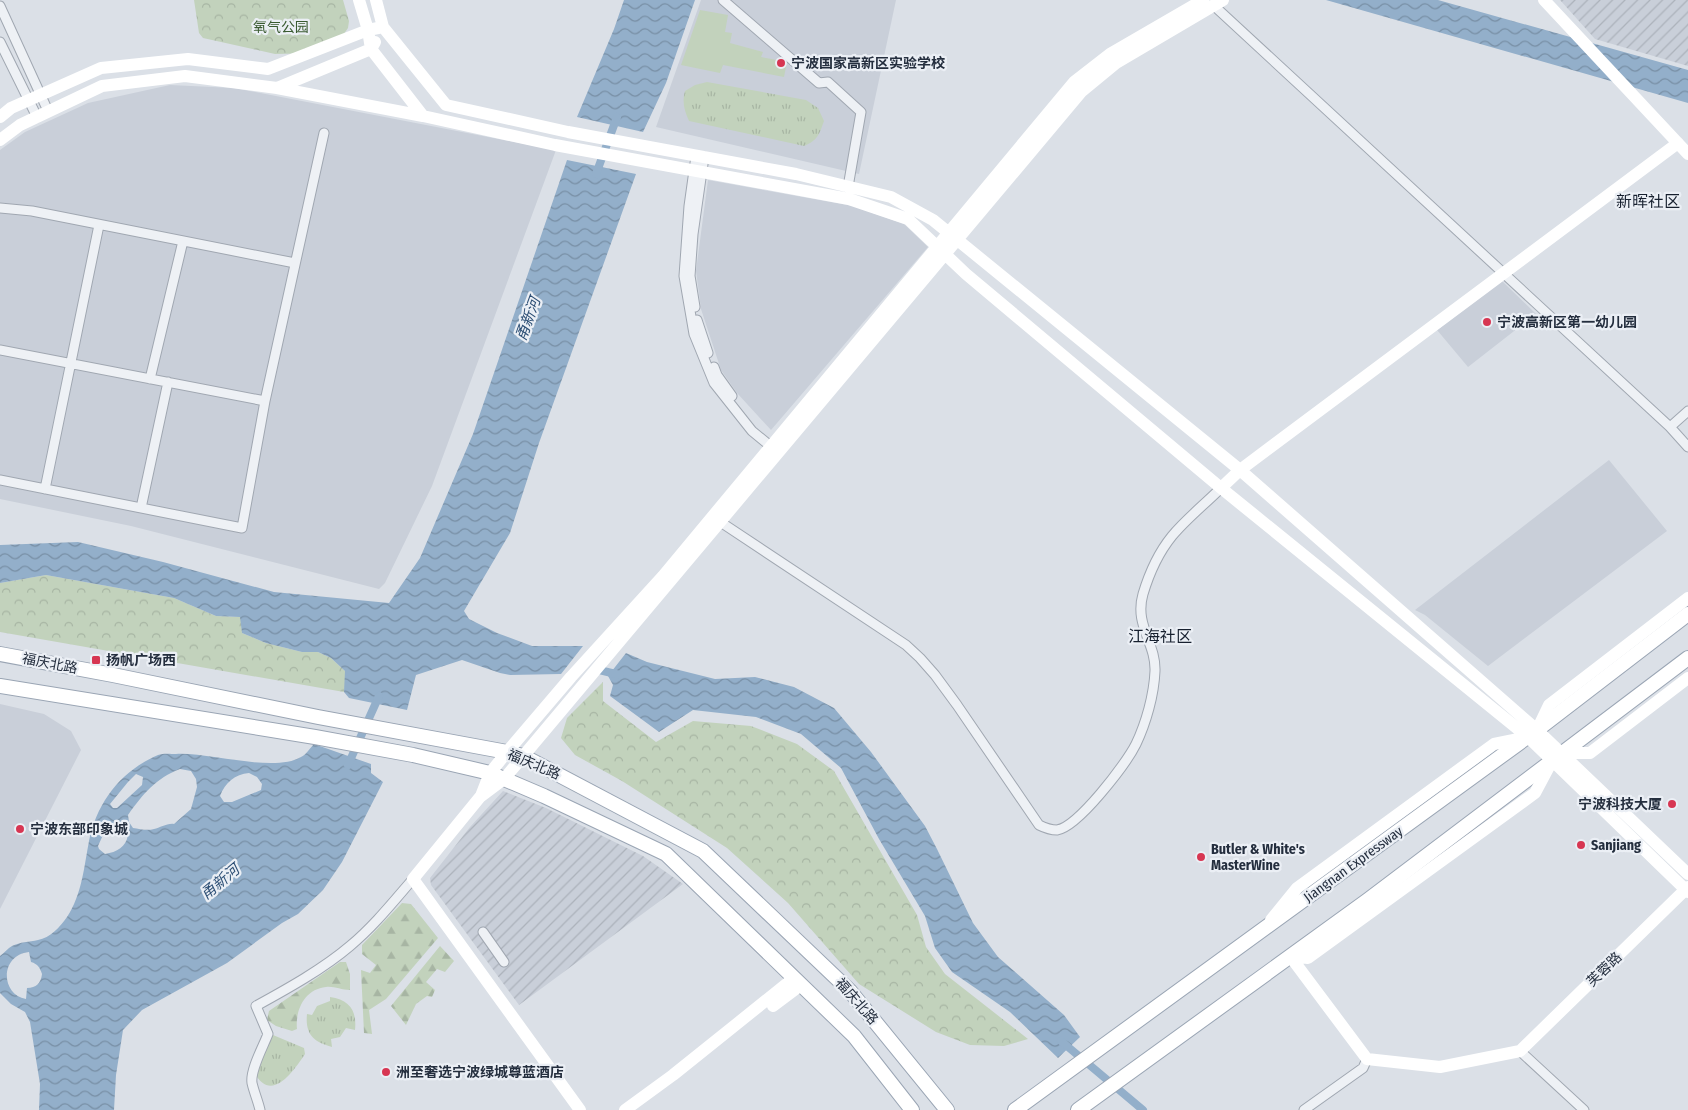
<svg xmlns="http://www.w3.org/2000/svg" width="1688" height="1110" viewBox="0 0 1688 1110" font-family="'Fira Sans Condensed','Noto Sans SC',sans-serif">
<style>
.built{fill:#c9cfd9}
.industrial{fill:url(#industrial-furrows)}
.grass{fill:url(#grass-tufts)}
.forest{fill:url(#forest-firs)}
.park{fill:url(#park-crowns)}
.pitch{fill:#c2d2bc}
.water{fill:url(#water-waves);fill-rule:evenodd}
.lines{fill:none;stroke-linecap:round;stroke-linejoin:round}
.canal{stroke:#93afca;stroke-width:8}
.street-casing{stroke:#a0a7b1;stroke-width:11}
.primary-casing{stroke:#9aa5b4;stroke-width:16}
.street{stroke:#eef1f5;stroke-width:9}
.secondary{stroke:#fff;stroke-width:12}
.primary{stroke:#fff;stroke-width:14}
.poi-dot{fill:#d73652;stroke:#ebeff5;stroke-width:2}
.labels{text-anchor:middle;stroke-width:4.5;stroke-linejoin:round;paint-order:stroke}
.park-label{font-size:14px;fill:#3a5b31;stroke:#ebeff5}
.poi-label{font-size:14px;font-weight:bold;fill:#242e3e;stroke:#ebeff5;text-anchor:start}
.street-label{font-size:14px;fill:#242e3e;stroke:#ebeff5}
.water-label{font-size:15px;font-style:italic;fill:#2c4e74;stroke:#ebeff5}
.quarter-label{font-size:16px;fill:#17202f;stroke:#ebeff5}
</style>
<defs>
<pattern id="industrial-furrows" width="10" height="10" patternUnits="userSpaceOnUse" patternTransform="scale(1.25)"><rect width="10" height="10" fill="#c9cfd9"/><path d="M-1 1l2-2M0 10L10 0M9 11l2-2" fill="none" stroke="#acb2bb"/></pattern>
<pattern id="grass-tufts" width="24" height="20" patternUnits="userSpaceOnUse" patternTransform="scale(1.25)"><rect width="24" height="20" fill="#c2d2bc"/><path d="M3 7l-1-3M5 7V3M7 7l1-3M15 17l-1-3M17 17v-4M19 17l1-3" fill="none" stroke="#a7b5a3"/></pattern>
<pattern id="forest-firs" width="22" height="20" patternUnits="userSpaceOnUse" patternTransform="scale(1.25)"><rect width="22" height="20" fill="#c2d2bc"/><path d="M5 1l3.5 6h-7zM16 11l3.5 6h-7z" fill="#a7b5a3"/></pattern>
<pattern id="park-crowns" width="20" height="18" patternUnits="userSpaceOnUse" patternTransform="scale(1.25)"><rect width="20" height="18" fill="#c2d2bc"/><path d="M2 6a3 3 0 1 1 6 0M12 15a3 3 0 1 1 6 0" fill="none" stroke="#a7b5a3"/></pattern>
<pattern id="water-waves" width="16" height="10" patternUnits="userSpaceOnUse" patternTransform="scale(1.25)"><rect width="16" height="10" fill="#93afca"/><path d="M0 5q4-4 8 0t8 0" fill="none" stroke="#788fa5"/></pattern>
</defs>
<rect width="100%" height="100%" fill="#dbe0e7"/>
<!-- built -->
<path class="built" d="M701 0H896L859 174 656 127Z
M170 85 234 88 556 150 432 486 385 583 379 589 131 526 0 499V150L25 132 88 103Z
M708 180 853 206 904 224 928 247 771 430 737 393 721 370 701 309 696 271Z
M1502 281 1536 314 1468 367 1437 330Z
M1609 460 1667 531 1488 666 1425 615 1415 610Z
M0 704 44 714 71 731 81 750 0 909Z"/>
<!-- industrial -->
<path class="industrial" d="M1560 0H1688V66L1595 39Z
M503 791 546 808 643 856 683 884 519 1005 431 885 430 878 470 827Z"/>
<!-- grass -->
<path class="grass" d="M707 82 806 100 818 108 824 121C819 135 818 140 804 146L689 121C684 110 682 102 685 91L695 85Z
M330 997C350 1000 357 1011 355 1030L346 1028 340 1037 331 1039 332 1047C313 1042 305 1034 307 1014L312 1015 317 1006 330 1001Z
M273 1035 304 1048 305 1054C293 1072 271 1104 254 1072Z"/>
<!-- forest -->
<path class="forest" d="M402 903 411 904 438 938 386 999 369 1010 372 1034 364 1033 361 970 370 973 376 965 362 954V945Z
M440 946 454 961 445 972 437 969 426 982 435 990 432 997 427 996 416 1004 406 1025 391 1006Z
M340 962H346L350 974V990C341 990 334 986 326 987 305 989 295 1010 297 1029L292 1031 276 1026 267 1020 269 1011Z"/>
<!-- park -->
<path class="park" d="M194 0H343L349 21 348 28 335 47 321 53 275 54 203 38 199 33Z
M46 575 174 598 216 616 241 617 242 633 266 643 302 652H318L331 658 345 671 346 681 344 692 0 632V583Z
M603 682V701L656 742 693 721 751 726 797 744 834 771 917 915 926 947 945 974 1028 1039 1004 1046 970 1045 936 1032 859 984 788 903 727 848 622 781 575 755 561 738 567 718Z"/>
<!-- pitch -->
<path class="pitch" d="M700 10 728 15 725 32 732 33 730 43 763 52 761 57 787 62 784 77 723 65 720 73 681 65Z"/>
<!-- water -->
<path class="water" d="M624 0H695L666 83 643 132 577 117 614 29Z
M1326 0H1438L1688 70V103Z
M567 160 636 174 539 443 510 533 464 611 469 619 497 633 532 646H583L561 674 510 675 500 673 462 660 416 675 407 710 349 698 344 692 345 671 331 658 318 652H302L266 643 242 633 240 617 216 616 174 598 46 575 0 583V545L78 542 163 562 274 592 389 603 420 558 473 434Z
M626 653 647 662 715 679 755 677 794 687 834 708 871 752 925 826 937 849 973 923 998 957 1064 1015 1080 1037 1058 1058 1010 1012 952 972 935 948 925 916 879 839 841 768 801 734 756 717 693 710 659 732 610 696 613 685 608 676Z
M314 744 371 764V773L383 782 342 862 323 890 298 914 282 923 227 963 142 1010 123 1030 116 1075 114 1110H39L40 1084 30 1022 25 1012 11 1004 0 993V956C4 953 8 948 12 946 20 942 29 942 38 940 50 938 60 927 67 917 82 894 84 867 89 841 97 802 121 771 158 755 163 753 171 754 176 754 209 752 274 773 301 757 306 755 310 748 314 744ZM180 769 191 771 196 779 197 787 191 809 174 824C167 823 160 828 154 829 147 831 140 829 133 828L129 822 128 815C143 794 156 778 180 769ZM249 773 257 777 262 784 261 790 232 802H224L220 796C225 783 235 774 249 773ZM136 774 143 777 142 785 117 808H113L110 804 128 782ZM112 828 126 831 128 835C126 847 117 852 105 854L99 849 98 846 103 835ZM29 952 31 962C38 964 40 968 42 974 41 983 36 988 27 988L26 999C0 994 0 955 29 952Z"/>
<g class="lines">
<!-- canal -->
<path class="canal" d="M596 174 617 117
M595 669 620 675
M348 765 379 696
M1061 1041 1143 1110"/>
<defs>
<path id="street" d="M723 0 819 83 828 82 861 112 848 187
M1211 3 1670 427 1688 447
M0 6 48 111
M0 42 37 117
M696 156 689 206 684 276 694 334 714 383 752 431 774 449
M0 208 32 211 295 263
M695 307 690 276 693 234 704 157
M697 320 708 353
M0 350 265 401
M714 367 717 375 732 396
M150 379 183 241
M1670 427 1688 411
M0 480 242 528 265 401 324 133
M45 489 99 225
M141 508 168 382
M718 519 725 525 906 645 920 658 935 675 957 705 1039 825C1045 828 1050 830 1057 830 1078 827 1126 764 1136 744 1146 723 1154 695 1155 671 1156 643 1134 625 1143 594 1149 574 1159 552 1172 536 1186 519 1205 504 1221 488
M483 932 504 962
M1520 1051 1584 1110
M260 1110C258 1101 254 1092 252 1083 250 1070 263 1047 268 1034L256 1006C287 989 323 969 350 946 374 926 393 902 413 879
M1304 1110 1363 1068 1367 1059"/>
<path id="primary" d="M0 654 113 675 318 717 507 752 523 756 703 851 850 991 947 1110
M0 686 315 737 413 755 490 773 544 796 666 854 854 1036 912 1110
M1015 1110 1537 730 1688 614
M1078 1110 1368 900 1688 658"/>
</defs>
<!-- street casing -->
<use href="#street" class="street-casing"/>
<!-- primary casing -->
<use href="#primary" class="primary-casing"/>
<!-- street -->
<use href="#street" class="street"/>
<!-- secondary -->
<path class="secondary" d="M359 0 368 30 371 49 423 116
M376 0 383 27 446 105 568 132 796 174 891 197 933 220 1240 470 1537 730 1688 874
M1544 0 1688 154
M277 88 371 49 375 42
M0 117 11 108 101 68 188 59 268 69 368 30 383 27
M0 140 20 125 102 86 185 76 277 88 423 116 555 145 849 199 908 219 966 274 1221 488 1528 737 1688 892
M1221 488 1240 470 1678 143
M1537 730 1549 705 1688 598
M1561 753H1590L1688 678
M481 796 490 773 507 752 571 677 663 576 1074 82 1110 54 1203 0
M1271 920 1297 888 1494 744 1528 737
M1290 956 1367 1059 1440 1067 1520 1051 1688 887
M1290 956 1308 958 1535 793 1552 761
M773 1006 801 985
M580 1110 413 879 480 797 504 779 1082 91 1116 63 1223 0
M625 1110 673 1075 794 978"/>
<!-- primary -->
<use href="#primary" class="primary"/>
</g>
<!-- markers -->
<g class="poi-dot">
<circle cx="781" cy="63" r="5"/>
<circle cx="1487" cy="322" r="5"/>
<rect x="91" y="655" width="10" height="10" rx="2.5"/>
<circle cx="1672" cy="804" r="5"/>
<circle cx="20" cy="829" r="5"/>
<circle cx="1581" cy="845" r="5"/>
<circle cx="1201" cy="857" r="5"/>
<circle cx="386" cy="1072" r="5"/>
</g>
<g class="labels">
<!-- park labels -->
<g class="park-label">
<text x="281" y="32">氧气公园</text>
</g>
<!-- poi labels -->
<g class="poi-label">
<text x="791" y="68">宁波国家高新区实验学校</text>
<text x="1497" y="327">宁波高新区第一幼儿园</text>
<text x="106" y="665">扬帆广场西</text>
<text x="1662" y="809" text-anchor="end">宁波科技大厦</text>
<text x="30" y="834">宁波东部印象城</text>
<text x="1591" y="850">Sanjiang</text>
<text x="1211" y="854">Butler &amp; White's<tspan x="1211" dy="16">MasterWine</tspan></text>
<text x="396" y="1077">洲至奢选宁波绿城尊蓝酒店</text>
</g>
<!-- street labels -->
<g class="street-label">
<text transform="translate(50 663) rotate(11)" y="5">福庆北路</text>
<text transform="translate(534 764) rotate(23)" y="5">福庆北路</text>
<text transform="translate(1353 864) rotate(-36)" y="5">Jiangnan Expressway</text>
<text transform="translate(1604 969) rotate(-44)" y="5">芙蓉路</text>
<text transform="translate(857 1001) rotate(49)" y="5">福庆北路</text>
</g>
<!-- water labels -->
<g class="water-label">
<text transform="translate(528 319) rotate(-70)" y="5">甬新河</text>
<text transform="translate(220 882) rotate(-40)" y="5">甬新河</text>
</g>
<!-- quarter labels -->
<g class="quarter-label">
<text x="1648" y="207">新晖社区</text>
<text x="1160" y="642">江海社区</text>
</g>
</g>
</svg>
